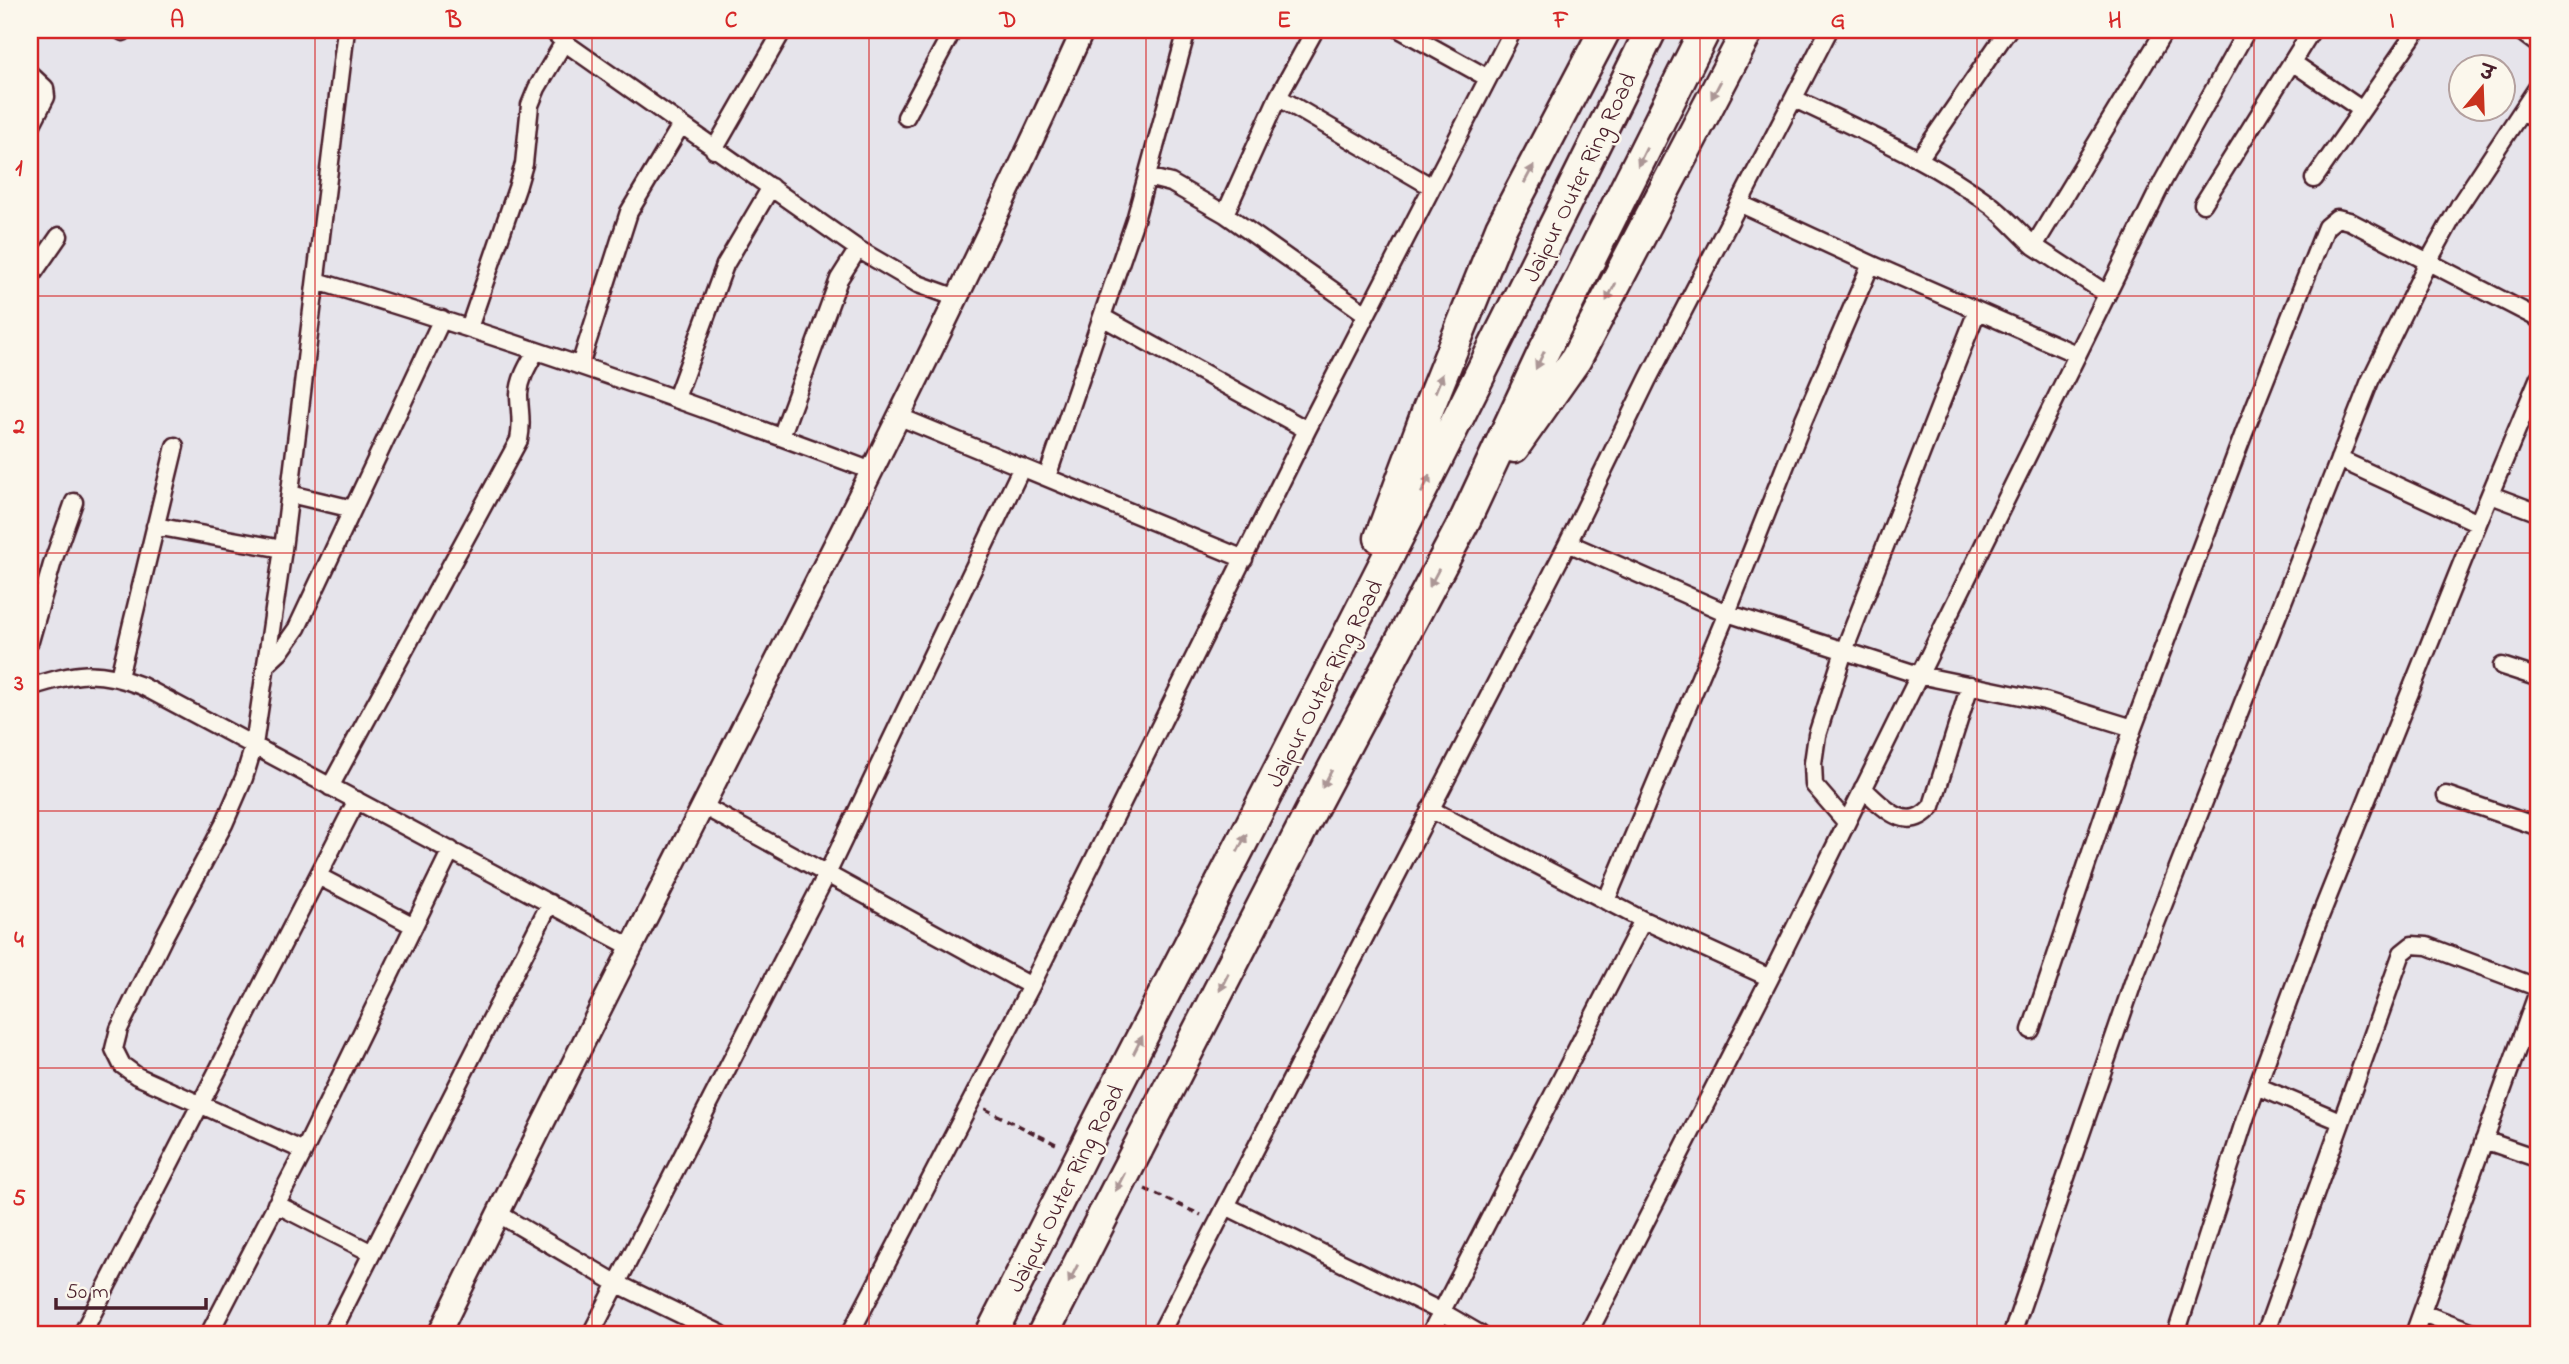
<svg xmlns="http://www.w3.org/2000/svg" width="2569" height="1364" viewBox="0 0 2569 1364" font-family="'Indie Flower','Playpen Sans Deva',sans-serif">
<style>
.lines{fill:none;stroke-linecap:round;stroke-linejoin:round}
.minor-casing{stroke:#4a1f2b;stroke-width:21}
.tertiary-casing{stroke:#4a1f2b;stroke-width:26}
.motorway-casing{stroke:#4a1f2b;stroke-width:35}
.path{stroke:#4a1f2b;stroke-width:3.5;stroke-dasharray:7 5;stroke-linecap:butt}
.minor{stroke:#fbf7ec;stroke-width:16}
.tertiary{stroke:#fbf7ec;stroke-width:21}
.motorway{stroke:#fbf7ec;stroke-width:30}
.motorway-bridge-casing{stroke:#4a1f2b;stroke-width:35;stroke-linecap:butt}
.motorway-bridge{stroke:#fbf7ec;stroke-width:30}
.oneway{fill:#ab9695}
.grid{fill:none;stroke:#d62828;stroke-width:2;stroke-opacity:0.55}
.labels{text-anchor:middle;stroke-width:5;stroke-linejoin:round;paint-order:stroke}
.street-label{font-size:24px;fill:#4a1f2b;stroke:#fbf7ec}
.neatline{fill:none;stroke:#d62828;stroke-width:2.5}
.grid-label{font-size:23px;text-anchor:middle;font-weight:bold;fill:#d62828}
</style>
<rect width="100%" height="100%" fill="#e6e4eb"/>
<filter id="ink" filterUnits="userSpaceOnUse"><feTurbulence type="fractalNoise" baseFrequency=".0143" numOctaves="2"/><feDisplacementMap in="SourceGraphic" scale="14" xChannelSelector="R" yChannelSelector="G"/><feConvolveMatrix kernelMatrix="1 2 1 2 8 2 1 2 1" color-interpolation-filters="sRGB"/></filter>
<g filter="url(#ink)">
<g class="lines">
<defs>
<path id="minor" d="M120 30 123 32
M552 30 564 42 858 249 918 284 957 298
M1401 30 1488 78
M2519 30 2539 45
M2292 62 2362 110 2417 30
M30 74 45 88 46 97 30 128
M1278 97 1432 187
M1795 99C1861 131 1931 160 1991 205 2006 217 2020 233 2034 246
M2522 111 2539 122
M906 117 953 30
M714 150 783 30
M1919 159 2008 30
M1147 177 1171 183 1225 214 1366 314
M2314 179 2362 110
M1741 204 1871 264
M2203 204 2312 30
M1225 214 1278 97 1315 30
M30 278 59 236
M317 281C504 337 689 402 872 471
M2107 294 2034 246 2165 30
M1102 317 1307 430
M469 328 517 188 524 164 530 105 537 88 564 42
M580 365 629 212 681 125
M676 398 725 265 771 187
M900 417 1244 559
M781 437 839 279 858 249
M2339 459 2478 523
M1047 477 1135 220 1187 30
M290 494 353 509
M2491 495 2539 513
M155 526 283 549
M1568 543 1727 613 1919 675 2045 701 2133 728
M30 641 53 561 74 502
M266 665 280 652 297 628 442 319
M2502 666 2539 678
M119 677 175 446
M30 687C76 673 96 668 142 686L631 947
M330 787 519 440C523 422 519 411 519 394 520 377 529 364 536 351
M1863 788C1884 808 1907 835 1932 806L1970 685
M2446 795 2539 827
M703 806 1031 986
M1430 809 1643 920
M1846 822 1814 785 1813 763 1817 735 1844 651 1977 311
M318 876 414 926
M1606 901 1727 613 1804 419 1871 264 2076 354
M2031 1030 2133 728 2244 433 2326 227 2337 218 2349 221 2539 319
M2257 1086 2340 1121
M2484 1140 2539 1159
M304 1151 137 1076 122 1065 114 1049 119 1029 165 935 224 824 244 778 254 745 283 549 346 30
M276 1204 372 1253
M1226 1206 1442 1312 1480 1334
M497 1213 616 1283 721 1334
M2422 1313 2479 1334
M82 1334 357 800
M209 1334 304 1151 451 850
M331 1334 550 903
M591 1334 827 874 1022 467
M850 1334 1031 986 1307 430 1513 30
M1160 1334 1568 543 1648 379 1829 30
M1430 1334 1643 920 1770 978
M1588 1334 1770 978 2163 181 2247 30
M2012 1334 2136 974 2370 381 2428 262 2459 206 2539 85
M2176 1334 2246 1116 2317 924 2478 523 2539 377
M2265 1334 2402 953 2412 945 2427 946 2539 988
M2414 1334 2539 989"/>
<path id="tertiary" d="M439 1334C650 898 882 471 1083 30"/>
<path id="motorway" d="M1514 447 1576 359 1748 30
M1380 538 1427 412 1501 228 1605 30
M1095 1128C1283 763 1471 398 1651 30
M1137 1150 1313 807 1466 518 1542 355 1705 30
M991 1334 1063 1192
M1043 1334 1104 1214"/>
</defs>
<!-- minor casing -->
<use href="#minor" class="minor-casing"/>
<!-- tertiary casing -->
<use href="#tertiary" class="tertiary-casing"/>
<!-- motorway casing -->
<use href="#motorway" class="motorway-casing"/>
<!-- path -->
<path class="path" d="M985 1109 1060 1146
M1145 1189 1201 1215"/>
<!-- minor -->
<use href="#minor" class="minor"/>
<!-- tertiary -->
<use href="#tertiary" class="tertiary"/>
<!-- motorway -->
<use href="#motorway" class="motorway"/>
<defs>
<path id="motorway-bridge" d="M1063 1192 1095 1128
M1104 1214 1137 1150"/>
</defs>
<!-- motorway-bridge casing -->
<use href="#motorway-bridge" class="motorway-bridge-casing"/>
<!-- motorway-bridge -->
<use href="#motorway-bridge" class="motorway-bridge"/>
</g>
<!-- one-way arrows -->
<defs><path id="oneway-solid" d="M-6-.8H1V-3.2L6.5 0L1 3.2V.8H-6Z" transform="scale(1.75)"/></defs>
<g class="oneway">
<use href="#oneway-solid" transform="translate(1716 90) rotate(118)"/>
<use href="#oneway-solid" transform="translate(1642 157) rotate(116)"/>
<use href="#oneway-solid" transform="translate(1529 174) rotate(-62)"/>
<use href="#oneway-solid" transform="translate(1611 292) rotate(118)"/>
<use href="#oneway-solid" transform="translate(1540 360) rotate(116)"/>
<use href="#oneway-solid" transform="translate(1439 383) rotate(-68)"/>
<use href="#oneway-solid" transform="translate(1426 484) rotate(-63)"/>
<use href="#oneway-solid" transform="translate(1434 578) rotate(118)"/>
<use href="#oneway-solid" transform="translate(1327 779) rotate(118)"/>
<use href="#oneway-solid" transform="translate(1242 843) rotate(-63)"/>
<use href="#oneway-solid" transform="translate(1224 982) rotate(117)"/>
<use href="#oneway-solid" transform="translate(1138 1045) rotate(-63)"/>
<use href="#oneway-solid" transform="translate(1120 1182) rotate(117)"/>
<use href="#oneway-solid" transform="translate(1073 1274) rotate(117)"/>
</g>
</g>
<!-- grid -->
<path class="grid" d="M315 30V1334M592 30V1334M869 30V1334M1146 30V1334M1423 30V1334M1700 30V1334M1977 30V1334M2254 30V1334M30 296H2539M30 553H2539M30 811H2539M30 1068H2539"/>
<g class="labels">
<!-- street labels -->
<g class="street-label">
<text transform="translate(1579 177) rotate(-64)" y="8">Jaipur Outer Ring Road</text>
<text transform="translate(1324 683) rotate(-63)" y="8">Jaipur Outer Ring Road</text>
<text transform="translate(1065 1188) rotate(-63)" y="8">Jaipur Outer Ring Road</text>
</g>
</g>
<!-- margin -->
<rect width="2569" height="1364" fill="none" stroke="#fbf7ec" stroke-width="77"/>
<!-- north arrow -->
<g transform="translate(2482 88) rotate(19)"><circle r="33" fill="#fbf7ec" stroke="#b4a19f" stroke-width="2"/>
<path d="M0-5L12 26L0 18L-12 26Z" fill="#c8321e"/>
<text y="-10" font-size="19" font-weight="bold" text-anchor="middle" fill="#4a1f2b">उ</text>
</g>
<!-- scale -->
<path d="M56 1298v10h150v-10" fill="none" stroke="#4a1f2b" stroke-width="3.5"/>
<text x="66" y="1298" font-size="21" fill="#4a1f2b" stroke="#fbf7ec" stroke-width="5" paint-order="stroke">50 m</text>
<rect x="38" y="38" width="2492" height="1288" class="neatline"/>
<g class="grid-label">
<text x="177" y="27">A</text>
<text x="454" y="27">B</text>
<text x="731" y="27">C</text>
<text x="1008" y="27">D</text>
<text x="1284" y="27">E</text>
<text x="1561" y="27">F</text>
<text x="1838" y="27">G</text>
<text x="2115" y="27">H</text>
<text x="2392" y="27">I</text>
<text x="19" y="175">1</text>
<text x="19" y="433">2</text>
<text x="19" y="690">3</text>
<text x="19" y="947">4</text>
<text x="19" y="1205">5</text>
</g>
</svg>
